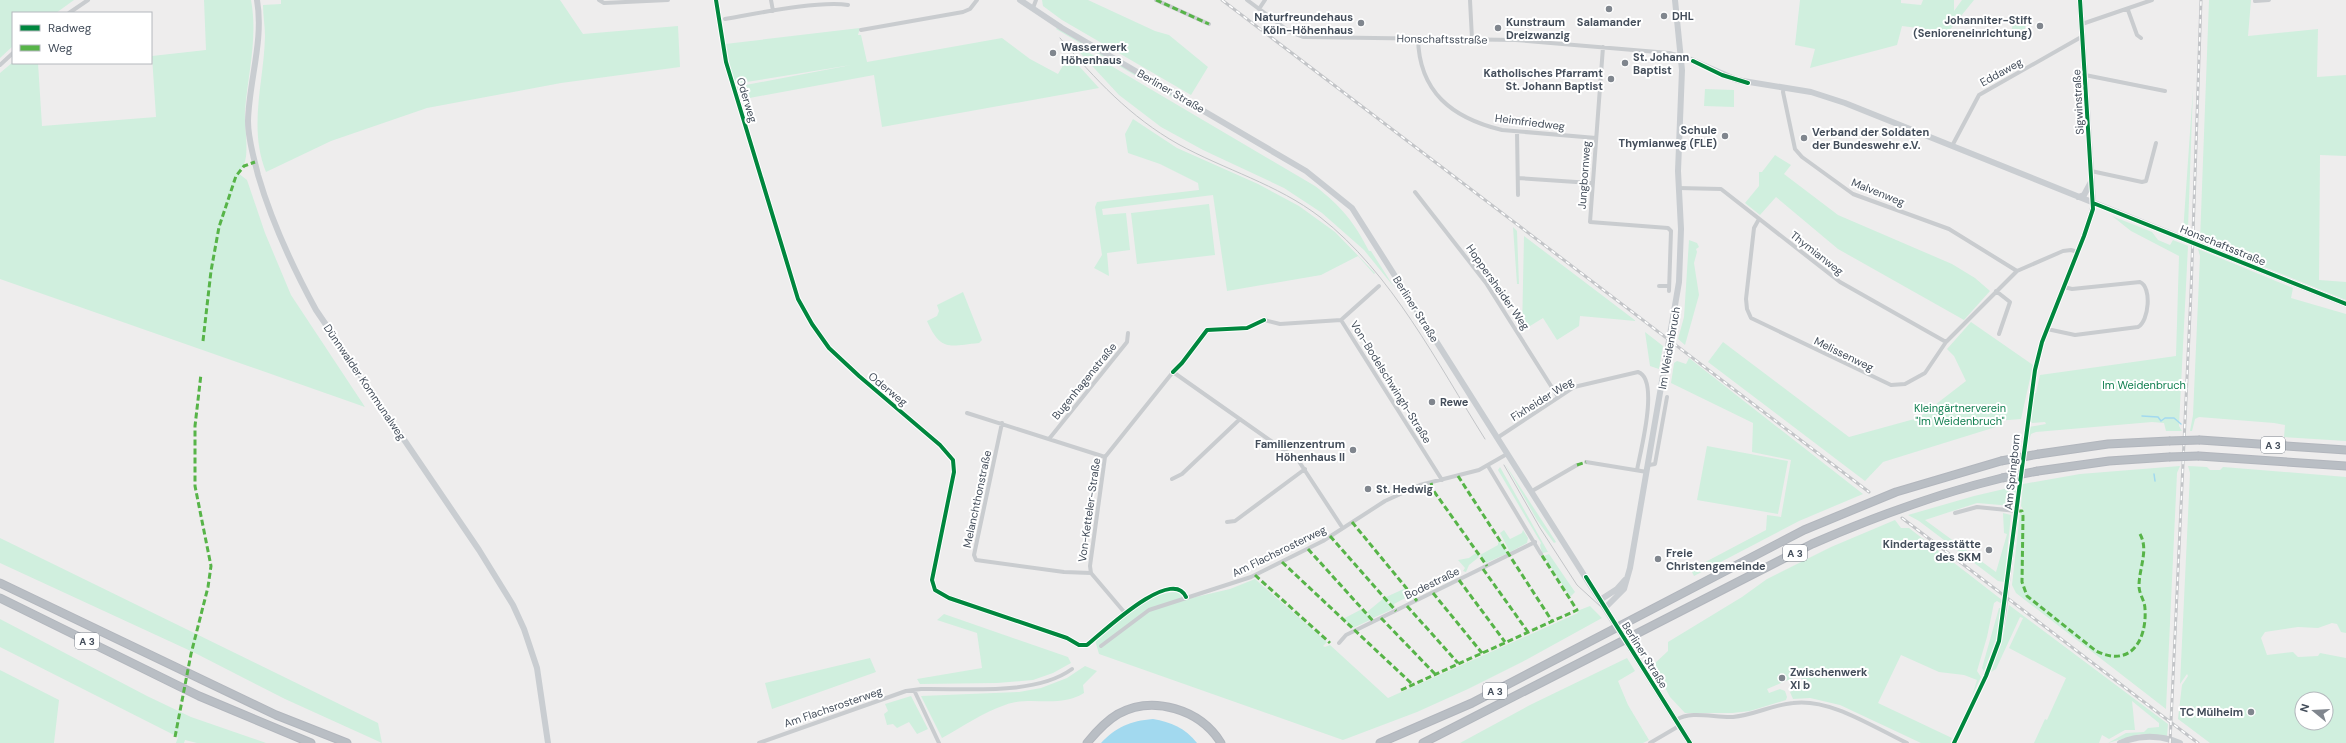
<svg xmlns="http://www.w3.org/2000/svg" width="2346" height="743" viewBox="0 0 2346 743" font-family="'DM Sans',sans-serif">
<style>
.green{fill:#d0efde;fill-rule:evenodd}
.water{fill:#a2d9ef}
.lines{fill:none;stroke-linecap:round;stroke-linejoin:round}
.stream{stroke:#a2d9ef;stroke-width:1.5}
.highway-casing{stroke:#b2b6bd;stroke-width:9}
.street{stroke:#c9cccf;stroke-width:4}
.secondary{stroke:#c9cdd1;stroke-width:6}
.highway{stroke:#b9bec4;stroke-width:7}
.tram{stroke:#c3c5c8;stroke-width:1}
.rail-casing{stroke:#c3c5c8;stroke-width:3}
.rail{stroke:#fff;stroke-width:1.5;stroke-dasharray:4.5;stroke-linecap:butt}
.highway-bridge-casing{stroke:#b2b6bd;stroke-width:9;stroke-linecap:butt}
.street-bridge{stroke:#c9cccf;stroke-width:4}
.secondary-bridge{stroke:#c9cdd1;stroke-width:6}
.highway-bridge{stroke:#b9bec4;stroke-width:7}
.quiet{stroke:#57b448;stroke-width:3;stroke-dasharray:6 3;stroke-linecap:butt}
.cycleway-casing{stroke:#fff;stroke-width:6}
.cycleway{stroke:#00873e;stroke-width:4}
.poi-dot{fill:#80868e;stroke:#fff;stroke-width:1.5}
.labels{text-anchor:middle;stroke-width:4;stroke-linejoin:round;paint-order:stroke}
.shield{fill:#fff;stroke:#7c838c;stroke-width:1}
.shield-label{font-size:10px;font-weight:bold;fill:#444e5b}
.poi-label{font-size:11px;font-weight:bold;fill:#444e5b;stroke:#fff;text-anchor:start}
.street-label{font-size:11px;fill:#444e5b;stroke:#fff}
.park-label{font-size:11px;fill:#117f50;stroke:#fff}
</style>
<rect width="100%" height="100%" fill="#eeeded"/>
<!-- green -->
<path class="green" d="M0 0H74L56 13H13V46L0 58Z
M204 0H251C258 38 248 73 245 111 244 124 250 156 243 166 242 169 240 171 238 173L247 180 265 233 291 295 365 407 0 279V73L13 62 38 63 42 126 156 117 152 56 206 50Z
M281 0H560L583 34 678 26 680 67 561 83 427 108 331 141 266 172C248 127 264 82 265 36 265 26 263 16 263 5L281 4Z
M1042 0H1088L1155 31 1169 35 1208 67 1191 95 1062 20 1043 6Z
M1800 0H1901V3L1921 5 1923 0H1954V11L1962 0H1974L1948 32 1902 26 1897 45 1810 68 1815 49 1795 45Z
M2209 0H2251L2248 36 2318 29 2317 77 2346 75V156L2320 155 2319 280 2346 282V300L2200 241Z
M2013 21 2026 23 2023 39 2011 37Z
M860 28 858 35H861L867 62 1002 38 1030 59 1058 74 1069 55 1099 88 882 127 874 75 739 100 735 87 851 65 734 84 725 44Z
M1057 28 1190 105 1189 107 1056 29Z
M1069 41 1315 186C1342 207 1354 222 1369 251H1371L1394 287 1364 250 1322 213 1284 188 1203 150 1161 127 1119 95Z
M1705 89 1734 90V107L1704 106Z
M2193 89 2188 228 2189 236 2183 233Z
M1133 119 1177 148 1258 184 1299 206 1335 232 1375 273 1374 274 1358 256 1321 275 1227 291 1213 195 1102 209 1103 215 1126 213 1130 250 1107 253 1109 276 1094 268 1102 255 1095 207 1097 202 1199 190 1198 183 1160 164 1128 153 1125 134Z
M1775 155 1791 165 1784 174 1838 215 1952 264 1975 278 1990 291 1964 320 1838 249 1776 197 1760 215 1745 203 1759 186V172H1762Z
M1209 204 1215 255 1137 264 1131 213Z
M2112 216 2152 232 2158 240 2170 245 2173 240 2188 246 2179 426 2182 431H2166L2164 423 2152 422 2036 432 2031 434 2027 446 2029 427 2046 424 2045 422 2032 423 2030 420 2033 394 2036 393 2040 375 2176 356 2179 256 2131 231Z
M1513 227 1517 231 1519 284H1517Z
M1524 236 1636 321 1580 316 1579 326 1557 340 1543 318 1522 331Z
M1689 240 1697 243 1699 247 1696 249 1697 252 1694 263 1699 295 1685 345 1678 339 1684 317Z
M2198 249 2293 288 2291 298 2346 314V441L2284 437 2285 425 2274 423 2199 417 2195 419 2192 431H2190L2193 415 2200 256Z
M963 292 982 340 979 343C949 346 941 352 927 321L937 316 939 311 937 305Z
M1971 322 2033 365 2021 419 1996 421 1999 426 1883 462 1865 481 1708 362 1723 342 1849 437 1918 418 1966 381 1954 356 1947 349Z
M1645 332 1663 346 1659 369 1650 366Z
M1689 358 1863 494 1799 521 1694 576 1692 572 1694 568 1766 530 1767 515 1781 517 1791 460 1752 452 1753 423 1671 383 1674 363 1677 361 1686 364Z
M1707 446 1788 461 1778 514 1697 500Z
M1505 464 1556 542 1554 543 1537 520Z
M2180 466 2177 473 2166 709 2016 593 2012 585 2020 513 2024 511 2021 506 2023 484 2080 474Z
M2188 466 2207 467 2210 470H2220L2223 467 2346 477V633L2341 632 2337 624 2332 623 2318 628 2298 627 2265 632 2261 638 2267 655 2293 652 2298 657 2318 656 2320 653 2346 658V743H2210L2178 719 2182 685 2188 676 2187 674 2180 684 2190 473ZM2302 699H2326V723H2302Z
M1500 467 1548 552 1542 553 1540 545 1541 543 1498 470Z
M2017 486 2015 503 2012 506 1977 503 1925 520 1996 572 2007 534 2004 533 2003 513 2011 515 2004 582 1998 581 1919 521 1908 515 1974 496Z
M1895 520 1901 528H1909L2002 600V604L1997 601 1994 603 1987 637 1977 671 1981 677 1972 696 1977 680 1964 675 1939 672 1901 655 1878 703 1952 738 1950 743H1921L1840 705 1810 698 1793 699 1790 692 1800 687 1802 680 1800 675 1767 689 1769 693 1780 689 1785 691 1787 697 1786 700 1750 711 1732 713H1685L1670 697 1653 665 1668 651V642L1742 597 1767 579 1831 547Z
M1504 530 1510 539 1522 533 1523 530 1528 538 1527 543 1510 552 1500 533Z
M0 538 378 723 382 743 285 699 195 653 0 563Z
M1500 541 1508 553 1486 563 1480 555 1498 545V543Z
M1477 552 1479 557 1469 565 1466 572 1463 571 1465 568 1458 560 1469 558Z
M1549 554 1575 592 1570 597 1544 556Z
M1255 579 1327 642 1323 646 1325 647 1330 645 1388 698 1578 613 1577 611 1590 606 1602 618 1522 662 1468 689 1417 712 1343 740 1099 654 1095 640C1119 620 1145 592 1178 592L1187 599 1230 589Z
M1406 588 1415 598 1413 599 1411 595 1394 604 1395 608 1386 597Z
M1384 598 1393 609 1373 618 1367 612Z
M2009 605 2168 724 2167 736 2140 734 2108 743 2126 733 2144 732 2148 728 2159 727V723L2132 701 2135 730H2125L2109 739 2102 735 2099 743H2034L2045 719 2047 720 2066 678 2009 648 2023 618 2020 617 1996 669 1991 672 2002 641Z
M1999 608H2001L1996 639 1984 671 1982 668Z
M1362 609 1372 619 1353 628 1343 619Z
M944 614 1068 657 1071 663 1053 673 1033 680 997 683 920 684 917 679 982 668 977 633 937 620Z
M0 619 147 696 191 717 266 743H197L185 740 184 743H176L178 737 0 647Z
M870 658 876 672 772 709 765 683Z
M1627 658 1635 671 1618 681 1628 705 1649 740 1643 743H1460L1530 705Z
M1085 666 1097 671 1083 685 1084 693C1058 709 1031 695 1005 705 984 712 962 727 942 738L921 696 1019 692 1041 688 1067 678Z
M0 670 59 700 54 743H0Z
M911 696 928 729 917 734 909 722 897 728 893 724 887 725 884 714 888 711 885 704Z"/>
<!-- water -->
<path class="water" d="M1153 719C1171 722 1185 728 1197 743H1101C1116 727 1130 721 1153 719Z"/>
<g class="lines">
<!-- stream -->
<path class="stream" d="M2142 416 2158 417 2161 421 2165 418H2174L2181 424
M2154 474 2155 481"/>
<defs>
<path id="highway" d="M2200 440 2346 450
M2039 454 2108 444 2169 441
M2199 456 2346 466
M2038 471 2109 461 2169 457
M0 583 276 715 347 743
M0 598 199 696 311 743
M1087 743C1096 732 1106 721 1118 714 1153 695 1200 709 1221 743
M1380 743 1472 703 1804 530 1896 492 2001 461
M1423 743 1812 544C1874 517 1936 494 2002 478"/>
</defs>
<!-- highway casing -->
<use href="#highway" class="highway-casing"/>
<!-- street -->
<path class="street" d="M599 0 604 3 668 0
M716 0 726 62 798 299 812 324 829 348 859 376 940 445 953 460 954 472 932 580 935 590 949 598 1067 638 1079 645H1087C1100 635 1172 565 1186 597
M771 0 773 11
M1156 0 1209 24
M1247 0 1290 32 1303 37 1516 40 1669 53 1681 56
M1470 0 1472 39
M2255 1 2269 0
M1033 8 1036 0
M1259 9 1265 0
M2128 10 2137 35 2141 38
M69 13 88 0
M725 19C754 14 821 0 848 5
M2082 24 2152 0
M861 30 963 12 970 9 977 0
M1418 38C1419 92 1452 118 1502 130L1596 138
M1603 47 1590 222 1668 228 1671 231
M0 65 13 53
M2085 75 2165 91
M1784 87 1783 92 1795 149 1802 157 1853 194 1949 229 2017 271
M1517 132 1518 195
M1952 146 1979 95 2083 36
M2091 171 2142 182 2146 181 2156 143
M1518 178 1591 183
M1678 188 1721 189 1840 282 1946 342
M1415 192 1486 283 1558 397
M1759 219 1754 228 1746 299 1747 309 1751 318 1891 385 1905 384 1925 373 1946 342 2017 271 2063 251 2071 250 2078 252
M1659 286H1669
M1669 291 1671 231
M1996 291 2010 302 1999 334
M1264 320 1280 324 1341 320 1442 480
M1341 320 1379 286
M2047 329 2075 335 2138 327C2149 321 2152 287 2140 282L2072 289 2064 287
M967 413 1105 457
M1002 423 974 555 976 560 1064 572 1091 573
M1497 438 1574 387 1638 372C1660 379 1640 453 1637 470
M1049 439 1127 342 1128 333
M1586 462 1647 472
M1649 465 1655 464 1667 397
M1488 466 1541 554
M1172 479 1182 474 1240 419
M1532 491 1577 465
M1955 513 1977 507 2017 511
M1227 522 1235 521 1305 469
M2008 582 2035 370 2042 342 2088 226 2093 203
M1125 613 1091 573 1090 566 1105 457 1173 372 1298 460 1342 527
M1339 643 1346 635 1535 542
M1101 646 1149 610 1251 577 1323 541 1385 501 1420 485 1479 470 1507 454
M914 690 939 743
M1676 720C1691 710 1715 718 1733 717 1754 715 1772 705 1793 703 1830 698 1873 727 1907 743
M759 743 906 691 921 689C966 688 1035 696 1072 669
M1650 743 1679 726
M1954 743C1974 700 1999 657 2005 609"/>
<!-- secondary -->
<path class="secondary" d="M257 0C264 40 249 81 248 121 248 140 254 158 258 175 272 223 292 266 316 310L479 550 513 605 524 629 537 668 548 743
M1020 0 1062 28 1306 171 1352 208 1613 621
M2080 0 2093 203
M1682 56 1737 80 1811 92 1845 103 2346 304
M2078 197 2084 195 2091 182
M1600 600 1617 589 1625 580
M1605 608 1624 589 1630 568 1679 282 1681 229 1678 171 1682 70 1675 0
M1631 649 1690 743
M2120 743C2139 735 2160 735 2180 743"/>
<!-- highway -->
<use href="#highway" class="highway"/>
<!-- tram -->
<path class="tram" d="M1060 38C1095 79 1130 117 1178 144 1225 170 1277 184 1320 217 1392 273 1437 363 1485 439
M1504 465 1540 528 1577 585 1612 617 1692 743"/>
<defs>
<path id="rail" d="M1222 0 1869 492
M1902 518 2198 743
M2170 743 2191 292 2201 0"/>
</defs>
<!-- rail casing -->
<use href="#rail" class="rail-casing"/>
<!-- rail -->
<use href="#rail" class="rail"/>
<defs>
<path id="highway-bridge" d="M2169 441 2200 440
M2169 457 2199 456
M2001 461 2039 454
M2002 478 2038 471"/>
</defs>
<!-- highway-bridge casing -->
<use href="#highway-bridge" class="highway-bridge-casing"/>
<!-- street-bridge -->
<path class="street-bridge" d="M2005 609 2008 582"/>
<!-- secondary-bridge -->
<path class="secondary-bridge" d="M1613 621 1631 649"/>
<!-- highway-bridge -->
<use href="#highway-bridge" class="highway-bridge"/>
<!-- quiet -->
<path class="quiet" d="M1156 0 1209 24
M203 341 211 271 219 227 236 176 244 166 255 162
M1577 465 1586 462
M1458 476 1552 621
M1431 483 1433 490 1487 566
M2017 511H2022L2023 516 2022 582 2027 596 2096 651C2130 668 2147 641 2145 609 2145 601 2139 594 2139 586 2139 568 2149 550 2140 534
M1352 522 1417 601
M1330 536 1396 611
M1308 549 1374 622
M1282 562 1412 684
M1483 569 1528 632
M1255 575 1330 643
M1459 580 1505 642
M1433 593 1482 653
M1407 606 1458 663
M1381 618 1435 674
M1401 690 1577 610 1541 554
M175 737 191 654 208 587 211 566 195 486V426L201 374"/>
<defs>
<path id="cycleway" d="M716 0 726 62 798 299 812 324 829 348 859 376 940 445 953 460 954 472 932 580 935 590 949 598 1067 638 1079 645H1087C1100 635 1172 565 1186 597
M1693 61 1722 75 1748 83
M2093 203 2346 304
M1173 372 1182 363 1207 330 1247 328 1264 320
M1586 577 1690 743
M1954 743 1986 676 1999 641 2035 370 2042 342 2084 236 2093 209 2080 0"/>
</defs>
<!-- cycleway casing -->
<use href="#cycleway" class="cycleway-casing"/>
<!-- cycleway -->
<use href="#cycleway" class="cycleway"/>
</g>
<!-- markers -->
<g class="poi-dot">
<circle cx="1609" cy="9" r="4"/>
<circle cx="1664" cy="16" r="4"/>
<circle cx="1361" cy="23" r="4"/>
<circle cx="2040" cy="26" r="4"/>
<circle cx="1498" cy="28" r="4"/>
<circle cx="1053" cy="53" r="4"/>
<circle cx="1625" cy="63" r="4"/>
<circle cx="1611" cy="79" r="4"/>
<circle cx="1725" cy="136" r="4"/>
<circle cx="1804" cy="138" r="4"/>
<circle cx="1432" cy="402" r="4"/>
<circle cx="1353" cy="450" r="4"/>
<circle cx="1368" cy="489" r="4"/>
<circle cx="1989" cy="550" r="4"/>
<circle cx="1658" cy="559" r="4"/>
<circle cx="1782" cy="678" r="4"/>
<circle cx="2251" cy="712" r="4"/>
</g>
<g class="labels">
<!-- shield labels -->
<g class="shield">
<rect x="2261" y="437" width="24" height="16" rx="3"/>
<rect x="1783" y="545" width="24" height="16" rx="3"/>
<rect x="75" y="633" width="24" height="16" rx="3"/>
<rect x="1483" y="683" width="24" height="16" rx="3"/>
</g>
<g class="shield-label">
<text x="2273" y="449">A 3</text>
<text x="1795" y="557">A 3</text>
<text x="87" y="645">A 3</text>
<text x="1495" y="695">A 3</text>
</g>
<!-- poi labels -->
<g class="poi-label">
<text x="1672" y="20">DHL</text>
<text x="1353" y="21" text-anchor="end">Naturfreundehaus<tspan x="1353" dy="13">Köln-Höhenhaus</tspan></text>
<text x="2032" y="24" text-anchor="end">Johanniter-Stift<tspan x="2032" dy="13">(Senioreneinrichtung)</tspan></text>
<text x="1506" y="26">Kunstraum<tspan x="1506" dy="13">Dreizwanzig</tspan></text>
<text x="1609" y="26" text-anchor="middle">Salamander</text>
<text x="1061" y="51">Wasserwerk<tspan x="1061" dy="13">Höhenhaus</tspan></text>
<text x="1633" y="61">St. Johann<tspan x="1633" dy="13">Baptist</tspan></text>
<text x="1603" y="77" text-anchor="end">Katholisches Pfarramt<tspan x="1603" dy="13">St. Johann Baptist</tspan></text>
<text x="1717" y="134" text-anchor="end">Schule<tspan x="1717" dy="13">Thymianweg (FLE)</tspan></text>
<text x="1812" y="136">Verband der Soldaten<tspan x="1812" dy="13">der Bundeswehr e.V.</tspan></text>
<text x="1440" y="406">Rewe</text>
<text x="1345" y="448" text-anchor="end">Familienzentrum<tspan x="1345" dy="13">Höhenhaus II</tspan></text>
<text x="1376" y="493">St. Hedwig</text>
<text x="1981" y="548" text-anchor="end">Kindertagesstätte<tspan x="1981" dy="13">des SKM</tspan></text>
<text x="1666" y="557">Freie<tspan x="1666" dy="13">Christengemeinde</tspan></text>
<text x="1790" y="676">Zwischenwerk<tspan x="1790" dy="13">XI b</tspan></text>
<text x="2243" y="716" text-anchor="end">TC Mülheim</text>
</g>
<!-- street labels -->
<g class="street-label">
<text transform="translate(1442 39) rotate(1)" y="4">Honschaftsstraße</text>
<text transform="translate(2001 72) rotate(-29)" y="4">Eddaweg</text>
<text transform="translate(1171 91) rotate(30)" y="4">Berliner Straße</text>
<text transform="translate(747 100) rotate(73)" y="4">Oderweg</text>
<text transform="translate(2078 102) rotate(-93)" y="4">Sigwinstraße</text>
<text transform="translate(1530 122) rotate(7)" y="4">Heimfriedweg</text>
<text transform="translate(1584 175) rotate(-86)" y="4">Jungbornweg</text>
<text transform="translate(1878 192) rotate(22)" y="4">Malvenweg</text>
<text transform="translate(2223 245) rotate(22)" y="4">Honschaftsstraße</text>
<text transform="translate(1817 253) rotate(38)" y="4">Thymianweg</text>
<text transform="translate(1498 287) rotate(55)" y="4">Hoppersheider Weg</text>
<text transform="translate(1416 309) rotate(58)" y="4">Berliner Straße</text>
<text transform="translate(1669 348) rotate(-80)" y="4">Im Weidenbruch</text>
<text transform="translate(1844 354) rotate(26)" y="4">Melissenweg</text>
<text transform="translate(1084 381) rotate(-51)" y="4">Bugenhagenstraße</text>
<text transform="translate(365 382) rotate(56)" y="4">Dünnwalder Kommunalweg</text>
<text transform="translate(1391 382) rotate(58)" y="4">Von-Bodelschwingh-Straße</text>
<text transform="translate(888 389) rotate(39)" y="4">Oderweg</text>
<text transform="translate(1542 399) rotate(-32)" y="4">Fixheider Weg</text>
<text transform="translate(2012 472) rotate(-84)" y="4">Am Springborn</text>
<text transform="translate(977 499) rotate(-78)" y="4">Melanchthonstraße</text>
<text transform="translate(1089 510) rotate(-82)" y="4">Von-Ketteler-Straße</text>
<text transform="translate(1279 551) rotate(-26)" y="4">Am Flachsrosterweg</text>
<text transform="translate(1432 583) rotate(-26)" y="4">Bodestraße</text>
<text transform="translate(1645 655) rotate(58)" y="4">Berliner Straße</text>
<text transform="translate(833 707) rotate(-19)" y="4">Am Flachsrosterweg</text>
</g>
<!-- park labels -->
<g class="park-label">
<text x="2144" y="389">Im Weidenbruch</text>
<text x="1960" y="412">Kleingärtnerverein<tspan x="1960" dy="13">"Im Weidenbruch"</tspan></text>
</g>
</g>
<!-- legend -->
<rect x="12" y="12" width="140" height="52" fill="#ffffff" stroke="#b4b8bd"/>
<rect x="20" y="25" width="20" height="6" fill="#00873e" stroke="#b4b8bd"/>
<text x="48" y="32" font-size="12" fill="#444e5b">Radweg</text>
<rect x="20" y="45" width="20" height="6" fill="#57b448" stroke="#b4b8bd"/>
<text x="48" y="52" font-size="12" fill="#444e5b">Weg</text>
<!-- north arrow -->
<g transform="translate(2314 711) rotate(288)"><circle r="19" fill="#ffffff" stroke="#b4b8bd"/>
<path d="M0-3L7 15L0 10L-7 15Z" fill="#80868e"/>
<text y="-6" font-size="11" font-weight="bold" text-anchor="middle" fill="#444e5b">N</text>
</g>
</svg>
